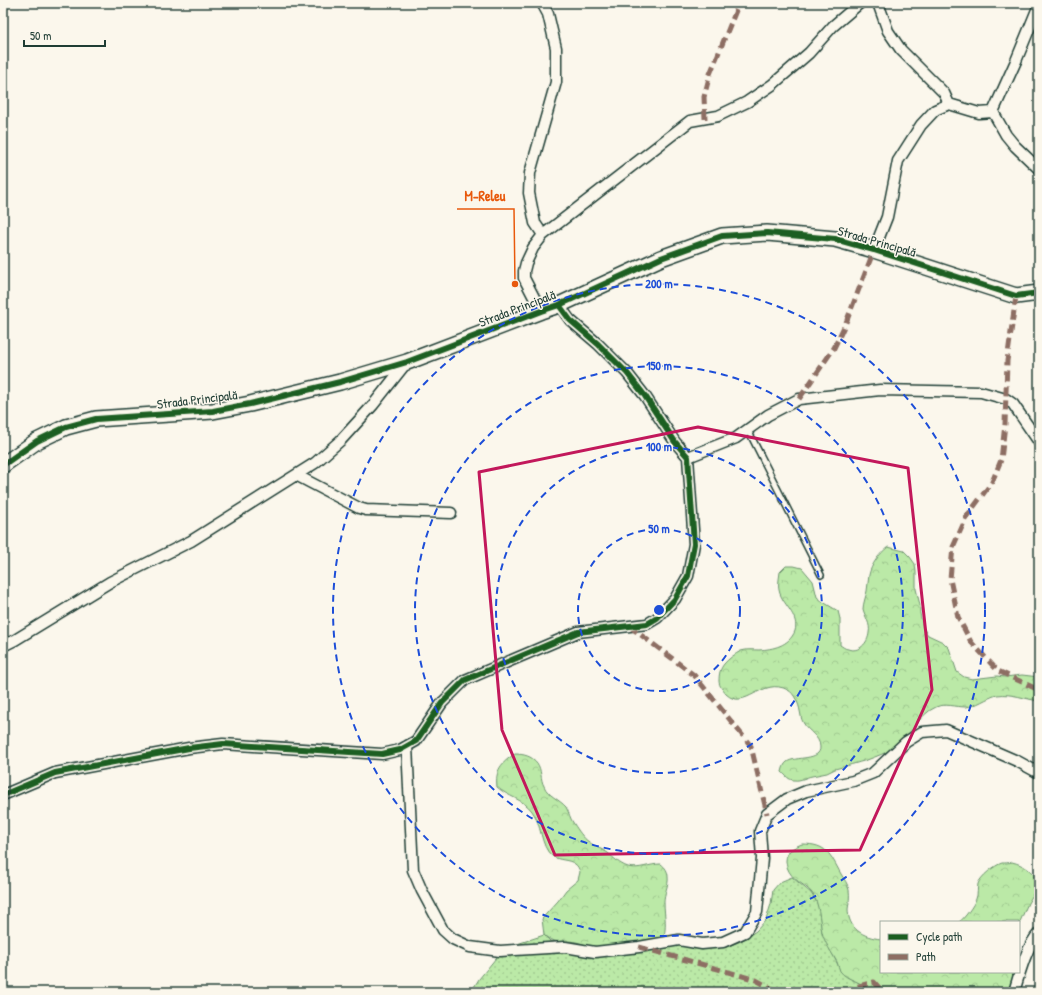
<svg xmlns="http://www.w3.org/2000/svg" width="1042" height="995" viewBox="0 0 1042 995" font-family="'Patrick Hand',sans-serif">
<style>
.grass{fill:url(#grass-dots);stroke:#6d936e}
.forest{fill:url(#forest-crowns);stroke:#6d936e}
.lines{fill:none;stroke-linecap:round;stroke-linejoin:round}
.lane-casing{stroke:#1f3d34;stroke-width:8}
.street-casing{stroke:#1f3d34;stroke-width:13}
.secondary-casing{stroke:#1f3d34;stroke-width:18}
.lane{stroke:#fbf7ec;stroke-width:5}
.street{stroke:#fbf7ec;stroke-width:10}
.secondary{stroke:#fbf7ec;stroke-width:15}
.quiet{stroke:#8d6e63;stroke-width:5;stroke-dasharray:10 5;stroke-linecap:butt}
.cycleway-casing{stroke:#fbf7ec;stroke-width:8}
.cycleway{stroke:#1b5e20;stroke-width:6}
.marked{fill:none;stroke:#c2185b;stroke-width:3;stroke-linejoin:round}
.ring{fill:none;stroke:#1d4ed8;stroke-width:2;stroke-dasharray:7 5}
.labels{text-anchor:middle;stroke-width:3;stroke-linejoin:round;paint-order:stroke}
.street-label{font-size:13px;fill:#1f3d34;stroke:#fbf7ec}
.centre{fill:#1d4ed8;stroke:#fbf7ec;stroke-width:2}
.ring-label{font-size:12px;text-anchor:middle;font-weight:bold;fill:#1d4ed8;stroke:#fbf7ec;stroke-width:3;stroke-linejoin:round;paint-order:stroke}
.leader{fill:none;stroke:#e8590c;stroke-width:1.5}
.callout-dot{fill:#e8590c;stroke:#fbf7ec;stroke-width:1.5}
.callout-label{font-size:14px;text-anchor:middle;font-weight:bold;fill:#e8590c;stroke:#fbf7ec;stroke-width:3;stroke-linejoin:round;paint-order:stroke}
</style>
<defs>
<pattern id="grass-dots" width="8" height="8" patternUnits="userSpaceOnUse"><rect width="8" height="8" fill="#bbe9a7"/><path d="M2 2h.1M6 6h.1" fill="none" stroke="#a0c990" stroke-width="1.8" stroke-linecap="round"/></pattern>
<pattern id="forest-crowns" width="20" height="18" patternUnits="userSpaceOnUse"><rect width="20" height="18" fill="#bbe9a7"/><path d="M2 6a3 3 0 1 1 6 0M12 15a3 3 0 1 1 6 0" fill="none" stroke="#a0c990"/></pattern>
</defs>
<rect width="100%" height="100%" fill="#fbf7ec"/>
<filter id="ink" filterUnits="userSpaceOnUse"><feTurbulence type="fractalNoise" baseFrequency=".025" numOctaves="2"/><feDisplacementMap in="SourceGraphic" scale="8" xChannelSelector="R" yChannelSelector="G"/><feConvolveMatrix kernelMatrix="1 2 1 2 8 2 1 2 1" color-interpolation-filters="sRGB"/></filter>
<g filter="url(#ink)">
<!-- grass -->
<path class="grass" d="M792 877 811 893 816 901 819 908 822 933 841 971 847 977 862 984 869 989 870 992H471L479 979 500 953 514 945 544 935 550 941 558 942H575L592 946 616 955 624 954 632 952 662 942 709 947H726L741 941 756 931 766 920 771 904 773 890 780 882Z"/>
<!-- forest -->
<path class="forest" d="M888 547 904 551 910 557 915 564 916 572V589L920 605V613L923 628 928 635 943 642 949 648 957 672 964 677 972 679 997 676 1005 677 1022 675 1039 677V701C1025 699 1012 693 997 695 986 698 977 706 966 707 956 707 945 703 936 707 918 715 911 736 895 747 887 753 877 756 867 760 857 763 846 766 835 769 832 770 830 772 827 773 822 774 817 775 812 776 806 777 801 781 794 780 789 780 786 776 782 772 783 768 784 764 787 762 795 756 821 761 820 747 820 736 807 731 803 722 801 719 801 715 800 711 799 704 794 693 788 690 762 676 745 712 726 694 723 690 719 686 719 681 719 674 720 669 724 664 728 659 735 654 741 651 747 649 753 650 759 650 773 649 789 646 795 631 799 617 786 607 781 596 777 588 779 580 780 572L786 566H794L802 568 813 581 817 597 823 602 838 611 840 619V645C842 646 845 649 848 649 859 653 868 643 869 633 871 624 865 617 863 609 863 604 866 596 867 591 868 586 868 580 869 575 871 565 879 554 888 547Z
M515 754C523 754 532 756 537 763 542 770 540 779 544 786 548 796 559 799 566 807 569 812 570 819 574 824 578 830 583 838 589 842 595 847 602 849 608 853 614 858 619 864 628 867 639 870 649 864 661 864 665 867 668 871 668 877 669 885 664 893 664 902 664 916 668 927 662 942 650 946 637 953 624 954 610 956 590 945 576 942 562 939 556 946 544 935L542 919 547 913 558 901 566 890 578 880 580 872C579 869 578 866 575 864 569 859 559 861 552 856 540 846 542 824 532 811 523 799 508 797 497 787 495 770 501 763 515 754Z
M802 844C827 844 830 854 841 874 844 879 848 884 849 890 850 896 849 903 848 909 848 929 863 937 881 939V972H1018L1014 982 1008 989 1007 992H870C864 981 847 981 840 971 839 968 838 965 837 962 832 953 824 942 822 932 819 918 820 905 812 893 804 883 792 881 787 867 787 865 786 862 786 861 786 851 794 847 802 844Z
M1012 862C1024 865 1031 870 1038 880L1037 888 1028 903 1019 924V922H959C964 919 974 905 976 899 978 894 977 889 978 884 980 877 995 865 1002 863 1005 863 1009 863 1012 862Z"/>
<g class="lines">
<defs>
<path id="lane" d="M748 430 821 575"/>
<path id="street" d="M542 3 548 14 556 48V82L530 173 529 193 535 223 543 235
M878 3 888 31 901 50 944 93 949 104
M1039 5 1016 61 993 112 1006 135 1015 146 1039 169
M874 250 887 217 898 161 921 125 935 110 949 104 979 113 993 112
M541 311 524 278V271L526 263 533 248 543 235 690 121 718 116 747 102 772 85 809 53 833 26 860 3
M688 457 736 438 768 415 799 399 880 390 981 392 1006 399 1013 404 1039 442
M296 475 359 508 366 510 451 513
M3 646 15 640 110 582 191 541 315 463 341 440 373 405 407 362
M407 746 413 870 422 891 443 930 453 939 470 947 500 951 565 947 595 952 639 947 679 940 702 944 723 942 745 932 757 912 762 858 760 831 767 814 787 799 806 791 853 781 873 773 906 742 922 732 946 730 1017 761 1039 773
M3 795 55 773 189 748 223 744 382 754 400 750 416 741 442 703 465 680 578 632 647 624 657 618 675 599 688 576 694 544 688 457 675 442 645 396 627 373 598 344 570 320 559 305
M1014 992C1019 975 1027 945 1039 933"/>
<path id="secondary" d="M3 465 37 441 66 427 96 419 213 411 250 404 340 382 407 362 541 311 559 305 661 258 722 236 767 233 835 239 874 250 1016 296 1039 293"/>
</defs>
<!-- lane casing -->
<use href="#lane" class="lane-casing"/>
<!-- street casing -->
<use href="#street" class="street-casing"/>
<!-- secondary casing -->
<use href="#secondary" class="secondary-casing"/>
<!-- lane -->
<use href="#lane" class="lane"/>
<!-- street -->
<use href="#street" class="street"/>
<!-- secondary -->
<use href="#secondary" class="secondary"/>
<!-- quiet -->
<path class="quiet" d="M705 119 704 97 710 74 739 3
M1016 296 1007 361 1005 424 1001 460 992 482 967 516 953 547 950 579 958 617 971 642 998 671 1039 690
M799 399 834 348 847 320 874 250
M629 626 694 675 751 746 767 814
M639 947 704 965 756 980 778 992
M844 992 859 986 874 982 883 992"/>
<defs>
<path id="cycleway" d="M3 465 37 441 66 427 96 419 213 411 250 404 340 382 407 362 541 311 559 305 661 258 722 236 767 233 835 239 874 250 1016 296 1039 293
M3 795 55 773 189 748 223 744 382 754 400 750 416 741 442 703 465 680 578 632 647 624 657 618 675 599 688 576 694 544 688 457 675 442 645 396 627 373 598 344 570 320 559 305"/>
</defs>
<!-- cycleway casing -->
<use href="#cycleway" class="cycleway-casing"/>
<!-- cycleway -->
<use href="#cycleway" class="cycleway"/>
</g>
</g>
<!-- marked area -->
<path class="marked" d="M698 427 908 468 932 690 860 850 555 855 502 730 479 472Z"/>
<!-- distance rings -->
<g class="ring">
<circle cx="659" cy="610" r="81"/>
<circle cx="659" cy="610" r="163"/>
<circle cx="659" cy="610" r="244"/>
<circle cx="659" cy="610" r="326"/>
</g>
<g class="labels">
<!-- street labels -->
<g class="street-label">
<text transform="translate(877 241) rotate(16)" y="5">Strada Principală</text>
<text transform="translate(517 308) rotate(-21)" y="5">Strada Principală</text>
<text transform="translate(197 399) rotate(-7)" y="5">Strada Principală</text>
</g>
</g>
<circle cx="659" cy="610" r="6" class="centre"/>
<g class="ring-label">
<text x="659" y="288">200 m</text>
<text x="659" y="370">150 m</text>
<text x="659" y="451">100 m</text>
<text x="659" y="533">50 m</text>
</g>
<!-- callouts -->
<path class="leader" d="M515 284L514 209H457"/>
<circle class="callout-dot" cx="515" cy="284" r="4"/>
<g class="callout-label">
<text x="485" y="201">M-Releu</text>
</g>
<!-- margin -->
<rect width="1042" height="995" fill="none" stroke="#fbf7ec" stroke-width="16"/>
<rect x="8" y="8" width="1026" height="979" fill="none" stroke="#1f3d34" stroke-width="1.5" filter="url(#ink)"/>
<!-- legend -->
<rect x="880" y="921" width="140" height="52" fill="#fbf7ec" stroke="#a3ada2"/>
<rect x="888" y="934" width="20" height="6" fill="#1b5e20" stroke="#a3ada2"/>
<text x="916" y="941" font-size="12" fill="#1f3d34">Cycle path</text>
<rect x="888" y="954" width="20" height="6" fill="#8d6e63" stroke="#a3ada2"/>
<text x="916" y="961" font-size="12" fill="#1f3d34">Path</text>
<!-- scale -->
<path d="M24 40v6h81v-6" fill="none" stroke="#1f3d34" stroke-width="2"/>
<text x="30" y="40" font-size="12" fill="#1f3d34" stroke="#fbf7ec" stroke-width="3" paint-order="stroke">50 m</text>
</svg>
